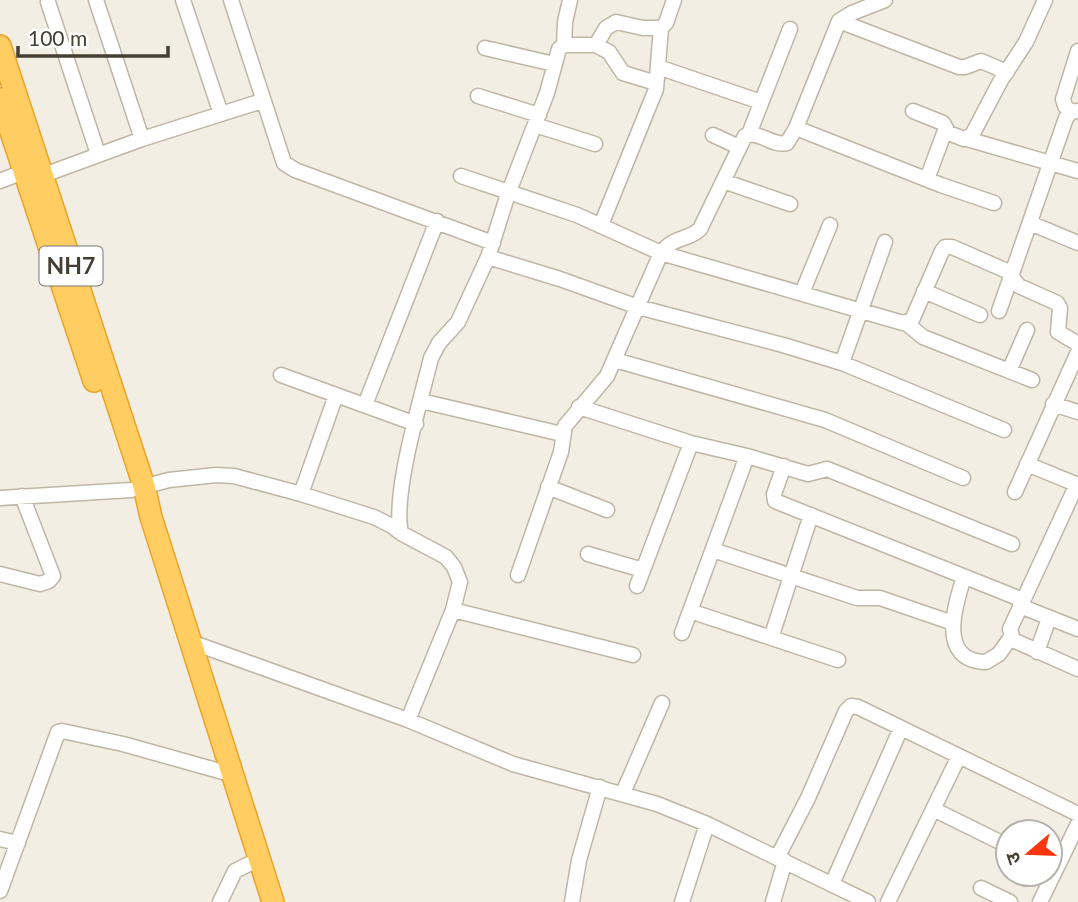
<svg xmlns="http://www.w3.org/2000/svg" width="1078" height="902" viewBox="0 0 1078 902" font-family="Lato,'Noto Sans Devanagari',sans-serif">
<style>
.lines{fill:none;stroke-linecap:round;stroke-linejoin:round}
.minor-casing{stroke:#bfb6a5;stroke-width:17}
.highway-casing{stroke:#e8a428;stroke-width:24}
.minor{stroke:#fff;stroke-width:14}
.highway{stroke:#ffcd61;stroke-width:21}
.labels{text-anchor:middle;stroke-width:7;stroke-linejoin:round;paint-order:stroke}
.shield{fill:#fff;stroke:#7d7870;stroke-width:2}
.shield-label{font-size:23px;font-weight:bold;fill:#453e33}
</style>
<rect width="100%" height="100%" fill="#f3eee3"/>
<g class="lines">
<defs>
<path id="minor" d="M96 0 142 139
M183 0 221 114
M231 0 284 163 295 170 493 243
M48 2 98 154
M839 21 959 67H965L981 61 1007 72
M564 45 565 22 570 0
M596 45 609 52 623 73 656 83
M485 48 554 64
M658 67 761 102
M478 96 539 115
M913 111 943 123 946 128 927 179
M1071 112 1065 106 1063 99 1078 51
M535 125 595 144
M796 128 941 185 994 203
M946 132 964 139 972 135 1001 80 1026 42 1045 0
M749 134 790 29
M713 135 739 147
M967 139 1078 171
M41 176 142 139 262 101
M461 176 577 215 661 253 903 323 912 320 942 251 945 247H952L1007 271 1019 286 1057 303 1060 308 1058 332 1078 344
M0 181 23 172
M723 181 790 204
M1030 223 1078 243
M601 225 656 89 661 28
M488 257 560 279 638 307 783 345 842 363 1004 430
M924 291 980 315
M802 293 830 225
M999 311 1066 118 1071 112 1078 111
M906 323 923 337 1032 380
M615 360 825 420 963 478
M842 363 885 242
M1009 371 1027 330
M281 375 416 424
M421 401 562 434
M1053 404 1078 412
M365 405 437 221
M579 407 691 443 747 456 682 633
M747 456 808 474 827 469 1012 544
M1027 464 1078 485
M784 466 774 494 775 501 1023 600
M1077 484 1010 629 1013 640 1078 669
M548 487 607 510
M1015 492 1078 352
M301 494 336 395
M0 498 131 490 169 480 216 475 234 476 301 494 374 517 392 526 401 533
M713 550 857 598H880L953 623
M588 554 643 570
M0 574 40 584 49 581 53 576 22 496
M518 575 561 452 565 426 607 376 661 253C675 235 688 241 700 229L745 136C760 130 772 147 787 143L796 128 839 21 852 13 885 0
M964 577C955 605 937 661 986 662L999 654 1011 637
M637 586 691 443
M1020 606 1078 629
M453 610 633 655
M690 611 838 660
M771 638 811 515
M191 642 408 720 453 610 460 582 454 567 446 557 401 533C392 494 421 400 431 358L439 343 458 322 488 257 508 194 547 93 559 49 564 45H596L606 28 616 22 643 28H661L666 23 674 0
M1037 652 1049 618
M408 720 513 764 657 804 707 824 868 902
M623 793 662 703
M933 809 1008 846
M0 839 18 843
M777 858 808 798 846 711 851 706 858 707 1078 814
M832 884 901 728
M981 888 1010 902
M0 891 58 732 62 731 123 744 223 772
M220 902 235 871 251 863
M572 902 579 860 600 787
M682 902 707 824
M773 902 785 861
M888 902 959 756
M1040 902 1078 824"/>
<path id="highway" d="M0 46 144 486 151 517 273 902
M0 99 94 381"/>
</defs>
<!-- minor casing -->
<use href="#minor" class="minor-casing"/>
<!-- highway casing -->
<use href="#highway" class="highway-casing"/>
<!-- minor -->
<use href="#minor" class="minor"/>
<!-- highway -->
<use href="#highway" class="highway"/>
</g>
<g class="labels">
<!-- shield labels -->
<rect class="shield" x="39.5" y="246.5" width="63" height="39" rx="5"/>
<g class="shield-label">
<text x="71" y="274">NH7</text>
</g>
</g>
<!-- north arrow -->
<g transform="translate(1029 853) rotate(251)"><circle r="33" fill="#ffffff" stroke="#b5b2ad" stroke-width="2"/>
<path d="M0-5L12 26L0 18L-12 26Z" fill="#ff360d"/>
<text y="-10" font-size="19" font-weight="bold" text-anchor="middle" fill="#453e33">उ</text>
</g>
<!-- scale -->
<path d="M18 46v10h150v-10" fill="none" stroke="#453e33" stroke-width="3.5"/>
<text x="28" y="46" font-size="21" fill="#453e33" stroke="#ffffff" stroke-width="5" paint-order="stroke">100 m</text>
</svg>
